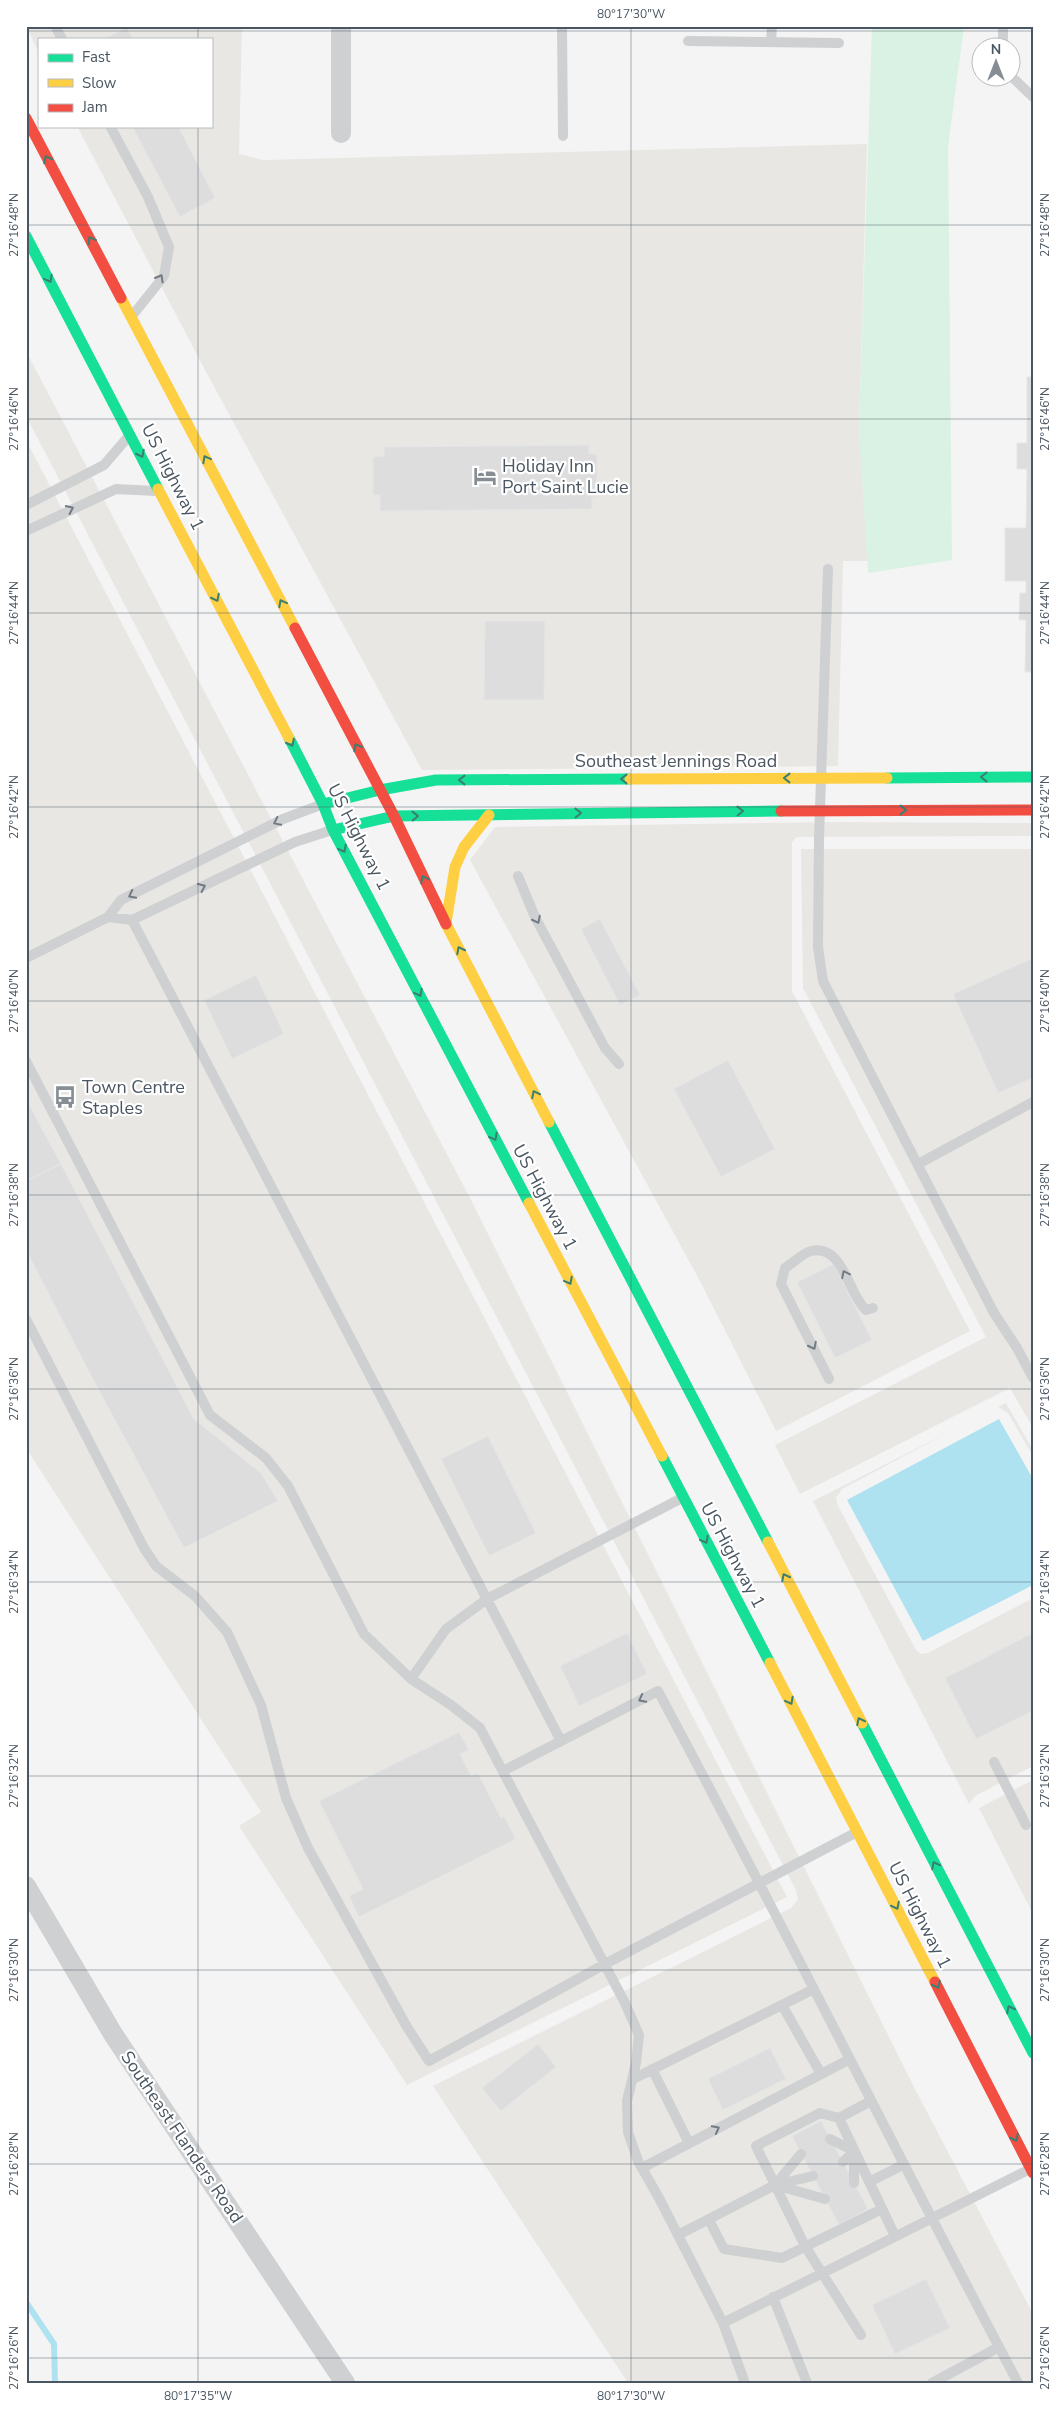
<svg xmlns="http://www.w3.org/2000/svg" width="1059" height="2409" viewBox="0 0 1059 2409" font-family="'Nunito Sans',sans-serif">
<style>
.commercial{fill:#e8e7e3}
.green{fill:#d9f2e3}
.water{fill:#aee2f0}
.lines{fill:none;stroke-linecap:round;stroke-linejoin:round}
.stream{stroke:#aee2f0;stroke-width:6}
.building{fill:#ddddde;stroke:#e5e6e7}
.lane{stroke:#ced0d2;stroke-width:10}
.street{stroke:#ced0d2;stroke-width:20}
.fast{stroke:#16e098;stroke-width:11}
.slow{stroke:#ffcf43;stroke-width:11}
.jam{stroke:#f24e42;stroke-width:11}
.oneway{stroke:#3a7f72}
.oneway2{stroke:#727b83}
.ticks{fill:none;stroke:#4a5661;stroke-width:1;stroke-opacity:0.45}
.labels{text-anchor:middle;stroke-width:4.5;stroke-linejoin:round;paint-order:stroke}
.poi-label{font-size:18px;fill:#4a5661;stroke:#fff;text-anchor:start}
.street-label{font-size:18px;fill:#4a5661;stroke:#fff}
.neatline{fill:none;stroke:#4a5661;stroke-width:2}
.ticks-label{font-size:12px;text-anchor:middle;fill:#4a5661}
</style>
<rect width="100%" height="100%" fill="#f4f4f4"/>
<!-- commercial -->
<path class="commercial" d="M26 26H242L239 154 263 160 867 144 859 431 868 561H843L838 766 422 770 204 368 77 126H211V39H39V53Z
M26 351 471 1200 916 2091 1033 2314V2383H628L433 2086 791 1908 798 1899 796 1890 26 416Z
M26 440 787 1897 407 2085 239 1826 261 1812 26 1448Z
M835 822 1033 823V836L797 837 792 842V991L970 1331 776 1431 701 1283 470 860 495 827Z
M801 849H1033V1428L1010 1388 800 1494 775 1445 986 1337 803 988Z
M1006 1403 1033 1450V1456L1008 1413 998 1407Z
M957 1428 842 1489 836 1498 838 1506 916 1650 921 1654 928 1653 1033 1598V1766L975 1796 969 1804 813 1501Z
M1033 1780V1914L979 1808Z"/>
<!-- green -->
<path class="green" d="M872 26H964L948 147 952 560 868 573 859 431Z"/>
<!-- water -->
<path class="water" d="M999 1419 1033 1479V1585L923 1641 847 1500Z"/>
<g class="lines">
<!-- stream -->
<path class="stream" d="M26 2302 54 2344 55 2383"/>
</g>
<!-- building -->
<path class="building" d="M127 27 133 39H104Z
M132 126H178L215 198 180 217Z
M1027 377H1033V672H1025L1026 620H1019L1020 593H1026V581H1005V528H1026L1027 469H1017V443H1027Z
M589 445V454H597V497H592V509L380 511V495H373V457L384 456V447Z
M485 621H545L544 700H484Z
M600 919 640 995 620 1005 581 929Z
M1033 958V1078L998 1093 953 994Z
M256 975 284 1034 232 1059 204 1000Z
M728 1060 775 1149 721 1177 674 1089Z
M26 1099 61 1164 26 1181Z
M61 1164 194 1419 261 1473 278 1501 184 1548 89 1372 26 1250V1181Z
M834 1264 872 1340 835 1358 797 1282Z
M488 1436 536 1533 489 1556 441 1459Z
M627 1633 647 1674 579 1706 560 1666Z
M1033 1633V1711L976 1739 945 1678Z
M459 1732 469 1750 460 1754 471 1776 478 1773 501 1818 504 1816 516 1839 359 1917 349 1896 363 1889 319 1801Z
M538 2044 556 2067 501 2111 482 2088Z
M770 2048 786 2079 723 2110 708 2079Z
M821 2121 868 2209 839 2225 792 2136Z
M926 2279 950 2328 895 2354 872 2305Z"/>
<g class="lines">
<!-- lane -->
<path class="lane" d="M55 26 62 39
M562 26 563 136
M688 41 839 43
M771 41 772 26
M1003 48V26
M1012 77 1033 97
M110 126 148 197 169 247 164 276 132 316
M26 505 104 465 128 437
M26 531 116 489 156 491
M828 569 819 839 818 947 823 981 994 1313 1017 1348 1033 1378
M518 876 535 917 605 1048 619 1064
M108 917 132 920 295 842 332 830
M132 920 561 1741
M26 958 108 917 121 900 283 819 323 804
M26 1061 210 1415 266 1458 288 1486 364 1634 411 1679 451 1705 480 1728 625 2003 639 2035 636 2063 627 2101 628 2132 638 2161 659 2198 723 2323 745 2383
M918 1164 1033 1102
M26 1319 144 1548 156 1566 195 1596 227 1632 261 1705 286 1798 308 1848 407 2027 429 2061 605 1964 857 1832
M829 1379 781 1284 785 1268C793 1263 803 1253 811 1251 843 1243 848 1294 866 1310L873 1308
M411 1679 446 1629 487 1599 682 1498
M994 1762 1026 1825
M503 1771 658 1691C781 1920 896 2153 1018 2383
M782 2005 821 2074
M652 2069 689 2143
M633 2079 814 1989
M839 2118 895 2236
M830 2139 854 2151 843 2162
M801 2154 775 2185 813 2176
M642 2168 850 2059
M869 2182 903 2165
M854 2183V2154
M709 2220 724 2249 782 2258 882 2209
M678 2235 775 2185 825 2199
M773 2297 807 2383
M723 2323 1030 2169
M861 2335 805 2246 756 2146 820 2113 839 2118 871 2101
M932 2383 999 2347"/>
<!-- street -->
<path class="street" d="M341 26V133
M26 1886 113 2034 345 2383"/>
<!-- fast -->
<path class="fast" d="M26 236 158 489
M289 738 323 804 333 830 529 1203
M887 778 1033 777
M323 804 380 790 436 780 630 779
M333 830 394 816 781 811
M549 1122 768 1542
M662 1456 770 1663
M862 1723 1033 2053"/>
<!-- slow -->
<path class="slow" d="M121 298 295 628
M158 489 289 738
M630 779 887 778
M446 923 455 867 464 847 489 815
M446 924 549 1122
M529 1203 662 1456
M768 1542 862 1723
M770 1663 935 1982"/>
<!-- jam -->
<path class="jam" d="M26 118 121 298
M295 628 394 816 446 924
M781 811 1033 810
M935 1982 1033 2173"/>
</g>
<!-- one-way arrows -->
<defs><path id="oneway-chevron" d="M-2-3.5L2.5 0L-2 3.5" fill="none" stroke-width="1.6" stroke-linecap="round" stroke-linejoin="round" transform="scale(1.25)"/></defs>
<g class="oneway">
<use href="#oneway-chevron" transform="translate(47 159) rotate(-117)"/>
<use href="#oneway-chevron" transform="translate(91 240) rotate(-119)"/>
<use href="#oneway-chevron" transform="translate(49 279) rotate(62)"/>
<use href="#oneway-chevron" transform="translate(141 454) rotate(63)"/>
<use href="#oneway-chevron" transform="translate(206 459) rotate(-118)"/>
<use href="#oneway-chevron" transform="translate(216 598) rotate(63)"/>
<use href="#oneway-chevron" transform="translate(282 603) rotate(-118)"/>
<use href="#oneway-chevron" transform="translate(291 743) rotate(63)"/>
<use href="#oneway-chevron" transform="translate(357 747) rotate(-118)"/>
<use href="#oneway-chevron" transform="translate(984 777) rotate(180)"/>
<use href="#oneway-chevron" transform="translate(787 778) rotate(180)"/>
<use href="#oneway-chevron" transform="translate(624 779) rotate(180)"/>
<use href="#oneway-chevron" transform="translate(462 780) rotate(180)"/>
<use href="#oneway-chevron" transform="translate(903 810)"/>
<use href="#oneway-chevron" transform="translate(740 811) rotate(-1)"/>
<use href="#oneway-chevron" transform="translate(578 813) rotate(-1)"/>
<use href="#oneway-chevron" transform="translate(415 816) rotate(-1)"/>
<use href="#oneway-chevron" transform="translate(343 849) rotate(62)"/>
<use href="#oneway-chevron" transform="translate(424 879) rotate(-116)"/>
<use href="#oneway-chevron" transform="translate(460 950) rotate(-117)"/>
<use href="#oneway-chevron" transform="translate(419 993) rotate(62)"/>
<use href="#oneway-chevron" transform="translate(535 1094) rotate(-117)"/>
<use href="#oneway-chevron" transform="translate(494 1137) rotate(62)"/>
<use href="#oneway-chevron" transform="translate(569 1281) rotate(62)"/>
<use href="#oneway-chevron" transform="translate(705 1540) rotate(62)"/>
<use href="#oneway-chevron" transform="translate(785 1577) rotate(-117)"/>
<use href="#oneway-chevron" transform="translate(790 1701) rotate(62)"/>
<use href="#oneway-chevron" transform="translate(860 1721) rotate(-117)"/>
<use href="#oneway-chevron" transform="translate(935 1865) rotate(-117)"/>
<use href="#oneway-chevron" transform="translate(896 1906) rotate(63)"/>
<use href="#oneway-chevron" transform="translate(937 1985) rotate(63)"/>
<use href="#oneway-chevron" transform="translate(1010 2009) rotate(-117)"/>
<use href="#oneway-chevron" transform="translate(1015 2138) rotate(63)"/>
</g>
<g class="oneway2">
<use href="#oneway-chevron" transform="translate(160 278) rotate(-60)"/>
<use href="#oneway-chevron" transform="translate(70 509) rotate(-25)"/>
<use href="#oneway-chevron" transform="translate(277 822) rotate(154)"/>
<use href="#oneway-chevron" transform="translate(202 887) rotate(-25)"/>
<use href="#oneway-chevron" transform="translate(132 895) rotate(153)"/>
<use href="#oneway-chevron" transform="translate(537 920) rotate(63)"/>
<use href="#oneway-chevron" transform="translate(845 1274) rotate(-116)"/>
<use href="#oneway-chevron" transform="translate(813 1346) rotate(63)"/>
<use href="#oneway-chevron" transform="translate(642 1699) rotate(153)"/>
<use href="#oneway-chevron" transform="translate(716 2129) rotate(-28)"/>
</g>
<!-- ticks -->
<path class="ticks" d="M198 26V39M631 26V2383M26 31H1033M198 126V2383M26 225H1033M26 419H1033M26 613H1033M26 807H1033M26 1001H1033M26 1195H1033M26 1389H1033M26 1582H1033M26 1776H1033M26 1970H1033M26 2164H1033M26 2358H1033"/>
<!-- icons -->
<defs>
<symbol id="hotel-bare" viewBox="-9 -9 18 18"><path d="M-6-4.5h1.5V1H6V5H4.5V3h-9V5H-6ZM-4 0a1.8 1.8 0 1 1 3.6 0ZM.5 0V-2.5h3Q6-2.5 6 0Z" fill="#868d94" stroke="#fff" stroke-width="2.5" paint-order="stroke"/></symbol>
<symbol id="bus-bare" viewBox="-9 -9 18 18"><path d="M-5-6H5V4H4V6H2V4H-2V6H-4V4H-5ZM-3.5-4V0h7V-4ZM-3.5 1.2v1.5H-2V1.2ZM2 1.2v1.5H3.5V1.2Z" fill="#868d94" stroke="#fff" stroke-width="2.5" paint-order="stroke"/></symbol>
</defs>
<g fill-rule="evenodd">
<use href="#hotel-bare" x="469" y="460" width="32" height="32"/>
<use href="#bus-bare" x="49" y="1081" width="32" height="32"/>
</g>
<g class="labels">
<!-- poi labels -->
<g class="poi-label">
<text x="502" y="472">Holiday Inn<tspan x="502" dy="21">Port Saint Lucie</tspan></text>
<text x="82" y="1093">Town Centre<tspan x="82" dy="21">Staples</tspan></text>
</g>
<!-- street labels -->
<g class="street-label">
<text transform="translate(173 477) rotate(63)" y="6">US Highway 1</text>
<text x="676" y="767">Southeast Jennings Road</text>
<text transform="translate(359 837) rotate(63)" y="6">US Highway 1</text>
<text transform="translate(545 1197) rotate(62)" y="6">US Highway 1</text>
<text transform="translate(733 1555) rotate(62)" y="6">US Highway 1</text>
<text transform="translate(920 1915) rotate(63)" y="6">US Highway 1</text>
<text transform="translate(182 2137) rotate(56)" y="6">Southeast Flanders Road</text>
</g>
</g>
<!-- border -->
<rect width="1059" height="2409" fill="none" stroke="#ffffff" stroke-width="55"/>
<!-- legend -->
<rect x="38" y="38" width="175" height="90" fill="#ffffff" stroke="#b7bbc0"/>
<rect x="48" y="54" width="25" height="8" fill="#16e098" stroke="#b7bbc0"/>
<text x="82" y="62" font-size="15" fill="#4a5661">Fast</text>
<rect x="48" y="79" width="25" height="8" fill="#ffcf43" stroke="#b7bbc0"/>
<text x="82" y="88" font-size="15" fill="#4a5661">Slow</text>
<rect x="48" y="104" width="25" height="8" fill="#f24e42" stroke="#b7bbc0"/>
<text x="82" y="112" font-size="15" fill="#4a5661">Jam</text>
<!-- north arrow -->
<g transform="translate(996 62)"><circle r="24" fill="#ffffff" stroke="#b7bbc0"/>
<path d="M0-4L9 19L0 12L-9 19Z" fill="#868d94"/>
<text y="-8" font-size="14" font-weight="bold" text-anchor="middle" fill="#4a5661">N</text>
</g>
<rect x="28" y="28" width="1004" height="2354" class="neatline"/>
<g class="ticks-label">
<text x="631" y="18">80°17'30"W</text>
<text transform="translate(14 225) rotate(-90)" y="4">27°16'48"N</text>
<text transform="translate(1045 225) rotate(-90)" y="4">27°16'48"N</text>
<text transform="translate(14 419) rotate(-90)" y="4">27°16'46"N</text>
<text transform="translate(1045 419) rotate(-90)" y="4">27°16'46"N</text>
<text transform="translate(14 613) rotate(-90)" y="4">27°16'44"N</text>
<text transform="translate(1045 613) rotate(-90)" y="4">27°16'44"N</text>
<text transform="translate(14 807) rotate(-90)" y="4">27°16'42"N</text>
<text transform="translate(1045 807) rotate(-90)" y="4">27°16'42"N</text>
<text transform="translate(14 1001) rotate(-90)" y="4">27°16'40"N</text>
<text transform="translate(1045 1001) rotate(-90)" y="4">27°16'40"N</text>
<text transform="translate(14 1195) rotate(-90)" y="4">27°16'38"N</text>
<text transform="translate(1045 1195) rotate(-90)" y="4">27°16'38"N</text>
<text transform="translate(14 1389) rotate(-90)" y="4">27°16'36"N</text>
<text transform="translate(1045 1389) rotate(-90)" y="4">27°16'36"N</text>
<text transform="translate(14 1582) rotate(-90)" y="4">27°16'34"N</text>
<text transform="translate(1045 1582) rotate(-90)" y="4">27°16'34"N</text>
<text transform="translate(14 1776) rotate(-90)" y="4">27°16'32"N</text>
<text transform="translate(1045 1776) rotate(-90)" y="4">27°16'32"N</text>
<text transform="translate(14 1970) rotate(-90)" y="4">27°16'30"N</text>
<text transform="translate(1045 1970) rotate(-90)" y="4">27°16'30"N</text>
<text transform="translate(14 2164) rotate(-90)" y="4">27°16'28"N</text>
<text transform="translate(1045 2164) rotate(-90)" y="4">27°16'28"N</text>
<text transform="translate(14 2358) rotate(-90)" y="4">27°16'26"N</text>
<text transform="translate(1045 2358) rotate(-90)" y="4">27°16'26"N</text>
<text x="198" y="2400">80°17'35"W</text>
<text x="631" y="2400">80°17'30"W</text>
</g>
</svg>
